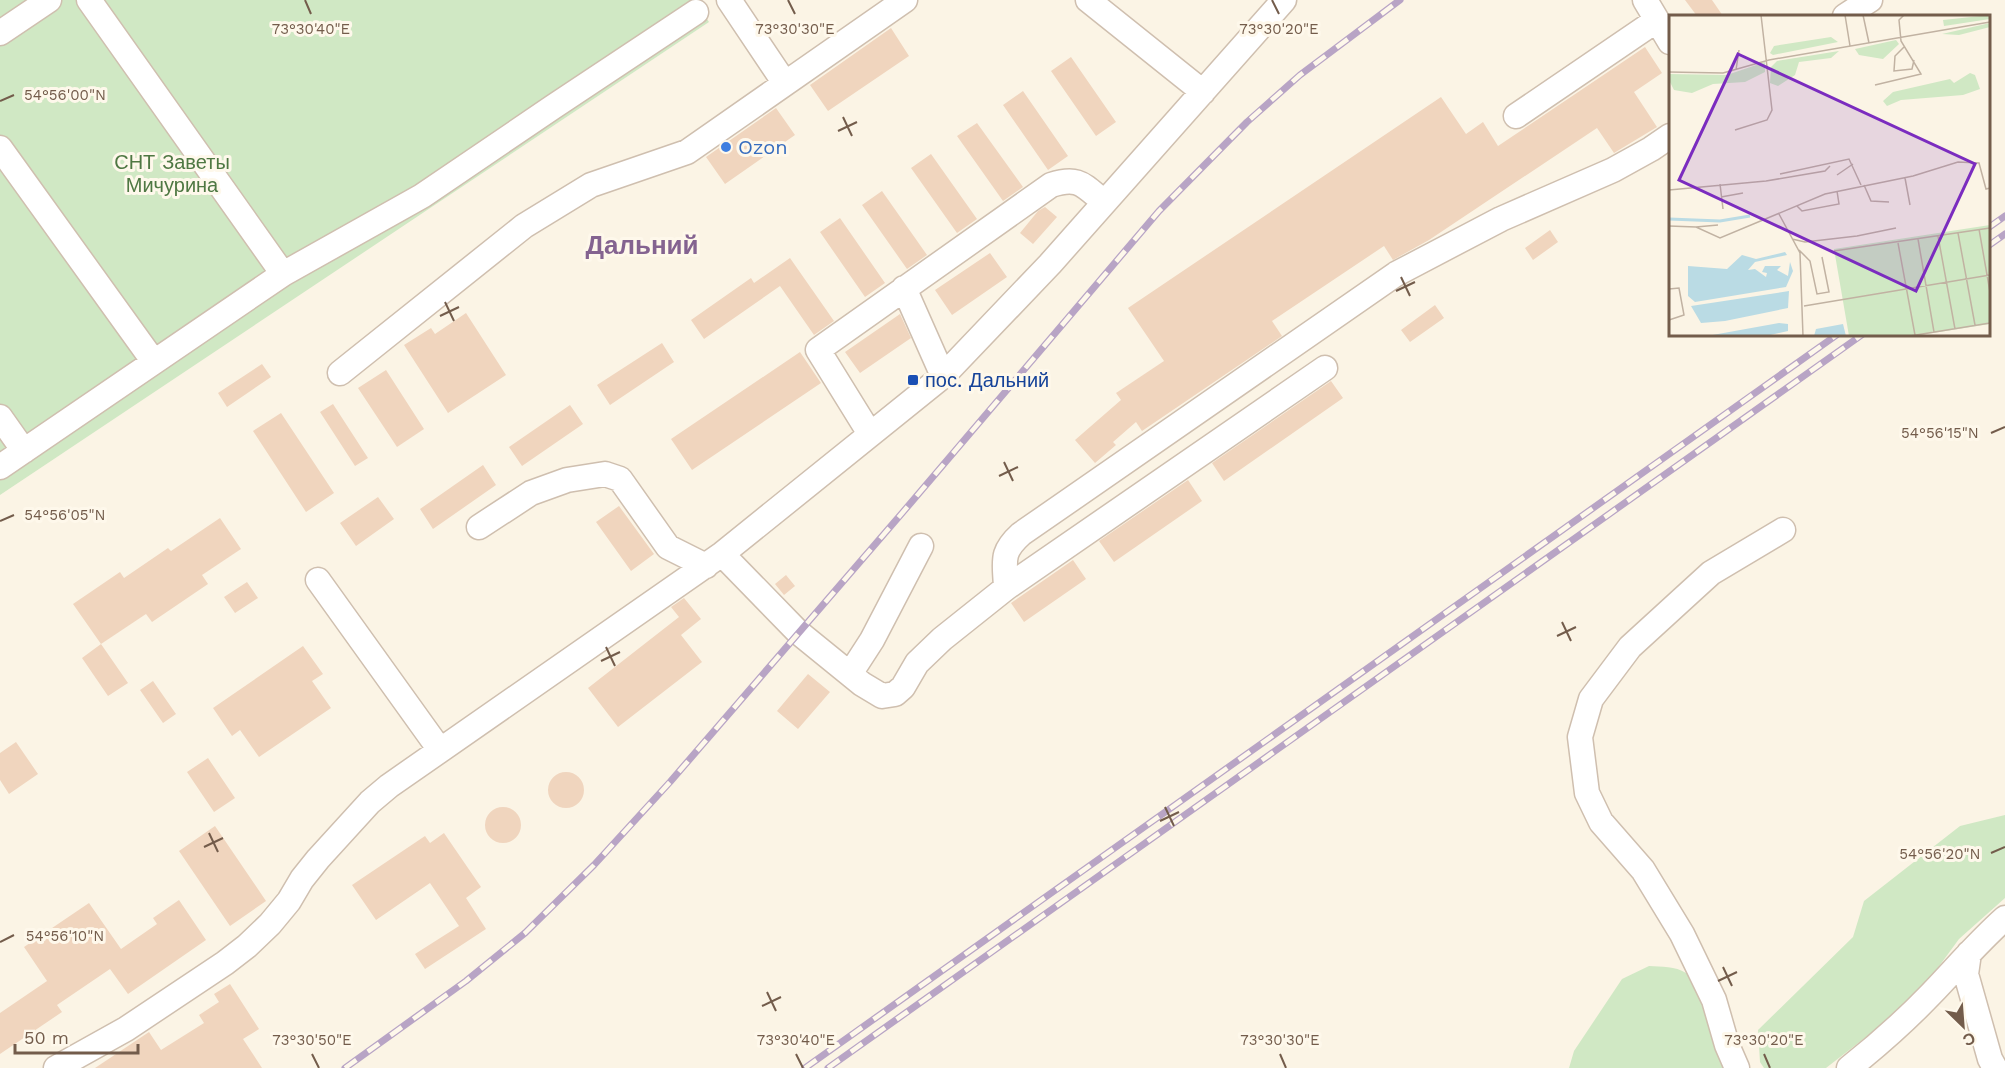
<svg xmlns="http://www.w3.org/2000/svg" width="2005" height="1068" viewBox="0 0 2005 1068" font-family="'Work Sans',sans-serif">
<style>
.green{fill:#d0e8c4}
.building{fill:#f0d5be}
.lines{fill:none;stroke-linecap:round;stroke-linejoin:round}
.minor-casing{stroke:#cfbfaf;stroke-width:27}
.minor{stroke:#fff;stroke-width:24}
.rail-casing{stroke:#b8a4c5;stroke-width:7}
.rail{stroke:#fef8eb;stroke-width:4.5;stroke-dasharray:14;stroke-linecap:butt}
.ticks{fill:none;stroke:#735c4b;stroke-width:2}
.shop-dot{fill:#3f7fe0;stroke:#fef8eb;stroke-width:2}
.transit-dot{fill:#1a4fb4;stroke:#fef8eb;stroke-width:2}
.labels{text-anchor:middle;stroke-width:6;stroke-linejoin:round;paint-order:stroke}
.shop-label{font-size:20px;fill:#366cbe;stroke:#fef8eb;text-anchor:start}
.park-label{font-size:20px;fill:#4f7843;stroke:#fef8eb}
.transit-label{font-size:20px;fill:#164399;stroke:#fef8eb;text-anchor:start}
.district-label{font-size:26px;font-weight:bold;fill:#846390;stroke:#fef8eb}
.inset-river{fill:none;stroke:#badbe4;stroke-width:3}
.inset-road{fill:none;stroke:#c1b2a2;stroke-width:1.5}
.view{fill:#7b2cbf;fill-opacity:0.15;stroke:#7b2cbf;stroke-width:3}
.inset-edge{fill:none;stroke:#735c4b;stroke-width:3}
.ticks-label{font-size:15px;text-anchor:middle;fill:#735c4b;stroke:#fef8eb;stroke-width:6;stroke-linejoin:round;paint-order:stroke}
</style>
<rect width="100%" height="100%" fill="#fbf4e5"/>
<!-- green -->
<path class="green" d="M0 0H694L709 22 0 495Z
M2005 815V898L1959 939 1915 999 1826 1068H1764L1760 1062 1758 1030 1853 937 1864 901 1960 826Z
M1649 966C1662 967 1675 966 1686 973 1704 985 1720 1046 1727 1068H1569L1574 1051 1622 979Z"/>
<!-- building -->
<path class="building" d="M1685 0H1712L1723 16H1697Z
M891 28 909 56 828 111 810 85Z
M1645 47 1662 73 1634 92 1657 127 1614 153 1597 128 1429 240 1393 260 1384 246 1272 321 1282 336 1142 431 1136 422 1113 442 1116 445 1095 463 1075 440 1121 400 1116 393 1164 361 1128 308 1441 97 1466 134 1483 122 1498 146Z
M1071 57 1116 122 1096 136 1051 71Z
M1023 91 1068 156 1048 170 1003 105Z
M776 108 795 135 725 184 706 157Z
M977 123 1023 187 1003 201 957 136Z
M931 154 977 219 957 233 911 168Z
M882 191 927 255 907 269 862 205Z
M1045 207 1057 217 1033 244 1020 233 1038 211Z
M840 218 885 283 865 297 820 232Z
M1550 230 1558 242 1533 260 1525 248Z
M990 253 1007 277 952 315 935 290Z
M790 258 834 321 814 335 780 286 704 339 691 320 751 278 754 283Z
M1435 305 1444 318 1410 342 1401 330Z
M466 313 506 375 448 413 404 345 431 328 435 334Z
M900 314 911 338 860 373 845 352Z
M662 343 674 362 610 405 597 385Z
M800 352 821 383 692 470 671 439Z
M262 364 271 377 227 407 218 393Z
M386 370 424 429 397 447 358 388Z
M1331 381 1343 398 1224 481 1212 463Z
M333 404 368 458 355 466 320 412Z
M570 405 583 424 522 466 509 447Z
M281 413 334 493 306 512 253 431Z
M483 465 496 485 433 529 420 509Z
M1188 480 1202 501 1114 562 1099 541Z
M378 497 394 519 356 546 340 523Z
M619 506 654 554 631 571 596 522Z
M220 518 241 549 202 575 208 584 152 622 146 614 101 644 73 604 120 572 124 578 168 548 171 551Z
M1073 560 1086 579 1024 622 1011 603Z
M786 575 795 586 784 595 775 584Z
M247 582 258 598 235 613 224 597Z
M684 598 701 619 681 635 702 662 618 727 588 688 679 617 671 607Z
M101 644 128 683 108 696 82 658Z
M303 646 323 674 312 681 331 708 259 757 240 730 232 736 213 708Z
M808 674 830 692 798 729 777 711Z
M153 681 176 714 163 723 140 690Z
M16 742 38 774 9 794 0 780V753Z
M208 758 235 798 214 812 187 772Z
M548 790a18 18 0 1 1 36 0a18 18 0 1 1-36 0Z
M485 825a18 18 0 1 1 36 0a18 18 0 1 1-36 0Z
M215 826 266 901 230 926 179 851Z
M444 833 481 887 466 898 486 929 425 969 415 954 459 926 430 883 376 920 352 885 425 836 430 843Z
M179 900 206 940 128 994 110 969 57 1005 62 1012 0 1054V1013L47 981 24 947 89 903 121 949 157 924 153 918Z
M230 984 259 1029 243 1039 262 1068H95L149 1032 161 1050 204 1023 199 1015 219 1002 214 994Z"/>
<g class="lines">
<defs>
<path id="minor" d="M89 0 283 274
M729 0 784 82
M1088 0 1203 92
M1645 0 1670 42
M1845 16 1870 0
M0 33 49 0
M1516 116 1657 20
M0 148 154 362
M904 288 943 376
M340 373 524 226 591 185 687 152 905 0
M0 417 24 451
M870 434 818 350 1051 185C1079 176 1083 185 1104 202
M0 467 283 274 422 196 553 107 696 12
M479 527 531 493 567 480 605 474 620 479 668 547 706 566
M722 554 798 632 862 684 882 696 895 694 903 687 917 663 942 639 1006 588 1325 368
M318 580 440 750
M1006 588C1005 561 1000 553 1021 534L1396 274 1501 219 1613 170 1651 149 1670 136
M850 674 872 640 921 546
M1969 953 1966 974 1990 1059 1995 1068
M56 1068 126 1029 225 963 247 946 270 924 289 901 302 879 318 859 370 802 389 786 722 554 943 376 1050 264 1284 0
M1737 1068 1727 1045 1714 1000 1682 934 1643 870 1601 822 1587 793 1580 737 1591 699 1630 647 1711 573 1783 530
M1849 1068C1878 1045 1905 1021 1931 994 1956 968 1978 942 2005 918"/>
</defs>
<!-- minor casing -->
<use href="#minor" class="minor-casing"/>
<!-- minor -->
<use href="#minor" class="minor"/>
<defs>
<path id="rail" d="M1988 228 2005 216
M1988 246 2005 234
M345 1068 466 981 525 933 594 865 670 782 903 512 1159 211 1247 122 1300 75 1400 0
M805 1068 1838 334
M828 1068 1863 334"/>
</defs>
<!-- rail casing -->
<use href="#rail" class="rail-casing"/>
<!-- rail -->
<use href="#rail" class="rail"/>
</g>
<!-- ticks -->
<path class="ticks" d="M305 0 311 14M788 0 795 14M1272 0 1279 14M0 101 14 95M843 117 852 136M838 131 857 122M1401 277 1410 296M1396 291 1415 282M445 302 454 321M440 316 459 307M1991 433 2005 427M1004 462 1013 481M999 476 1018 467M0 521 14 515M1562 622 1571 641M1557 636 1576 627M606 647 615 666M601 661 620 652M1165 807 1174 826M1160 821 1179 812M209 833 218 852M204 847 223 838M1991 853 2005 847M0 942 14 935M1723 967 1732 986M1718 981 1737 972M767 992 776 1011M762 1006 781 997M312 1054 319 1068M796 1054 803 1068M1280 1054 1286 1068M1764 1054 1770 1068"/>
<!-- markers -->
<circle class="shop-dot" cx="726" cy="147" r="6"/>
<rect class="transit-dot" x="907" y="374" width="12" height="12" rx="3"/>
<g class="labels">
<!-- shop labels -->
<g class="shop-label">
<text x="738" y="154">Ozon</text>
</g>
<!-- park labels -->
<g class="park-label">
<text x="172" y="169">СНТ Заветы<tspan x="172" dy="23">Мичурина</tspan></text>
</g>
<!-- transit labels -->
<g class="transit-label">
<text x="925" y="387">пос. Дальний</text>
</g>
<!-- district labels -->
<g class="district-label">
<text x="642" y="254">Дальний</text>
</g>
</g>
<!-- overview -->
<g transform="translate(1669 15)">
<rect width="321" height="321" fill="#fbf4e5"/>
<path d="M321 0V4L275 11 274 5ZM321 8V12L290 20 273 19ZM162 22 169 27 104 40 101 38 105 31ZM227 25 230 29 214 44 190 40 186 34ZM170 36 162 43 130 47 126 60 109 71 101 68 102 52 108 46ZM96 47V57L76 67 44 69 23 78 5 75 0 65V59L58 60ZM301 58 306 60 311 74 294 80 232 85 218 91 214 86 224 77 281 64 285 68ZM321 210V309L245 321H180L165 234Z" fill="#d0e8c4"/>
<path d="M116 237 118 240 86 247 79 255 86 254 97 262 98 258 93 257 96 251H112L108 255 119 261 121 247 124 256 117 272 26 287 19 281V251L58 254 73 240 87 244ZM120 276 119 293 56 306 32 308 22 291ZM110 308 119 309V316L97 321H38ZM174 309 177 321H145L147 314Z" fill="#badbe4"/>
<path class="inset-river" d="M0 204 51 206 81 201"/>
<path class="inset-road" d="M176 0 181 31M194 0 200 28M235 32 226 41 225 56 243 54 245 45M67 55 70 35M0 57 54 58 100 45 321 7M206 70 252 59 232 26 230 5 235 0M66 115 98 105 103 95 92 0M111 159 180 144 192 170M168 160 184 149M236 163 241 190M51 169 54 194M195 170 202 186 220 187M0 175 97 166 156 156 161 151M52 182 74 178M128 191 133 196 170 189 168 176M110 199 131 238 134 321M0 211 27 212 51 223 156 179 244 161 289 147 310 148 317 174 321 173M27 212 49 210M310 214 321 277M289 218 306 310M269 221 286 314M123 224 136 227 188 221 227 213M249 224 265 317M229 228 246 320M130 235 141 246 148 279 160 277 153 242M165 236 321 213M0 274 10 273 15 300 0 305M135 291 321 260M241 321 321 308"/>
<path class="view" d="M69 39 306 149 247 276 10 165Z"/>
<rect width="321" height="321" class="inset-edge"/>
</g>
<g class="ticks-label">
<text x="311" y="34">73°30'40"E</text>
<text x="795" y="34">73°30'30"E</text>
<text x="1279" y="34">73°30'20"E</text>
<text x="65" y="100">54°56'00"N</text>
<text x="1940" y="438">54°56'15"N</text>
<text x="65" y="520">54°56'05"N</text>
<text x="1940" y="859">54°56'20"N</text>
<text x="65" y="941">54°56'10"N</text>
<text x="796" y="1045">73°30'40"E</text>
<text x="1764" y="1045">73°30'20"E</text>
<text x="312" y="1045">73°30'50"E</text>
<text x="1280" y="1045">73°30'30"E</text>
</g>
<!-- north arrow -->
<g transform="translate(1963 1026) rotate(155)" stroke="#fef8eb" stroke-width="4.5" paint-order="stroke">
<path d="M0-4.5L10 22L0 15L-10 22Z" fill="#735c4b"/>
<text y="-9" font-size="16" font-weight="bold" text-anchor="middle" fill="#735c4b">С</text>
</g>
<!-- scale -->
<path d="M15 1044v9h123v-9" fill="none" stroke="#735c4b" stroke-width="3"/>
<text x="24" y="1044" font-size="18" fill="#735c4b" stroke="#fef8eb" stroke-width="4.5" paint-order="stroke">50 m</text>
</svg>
